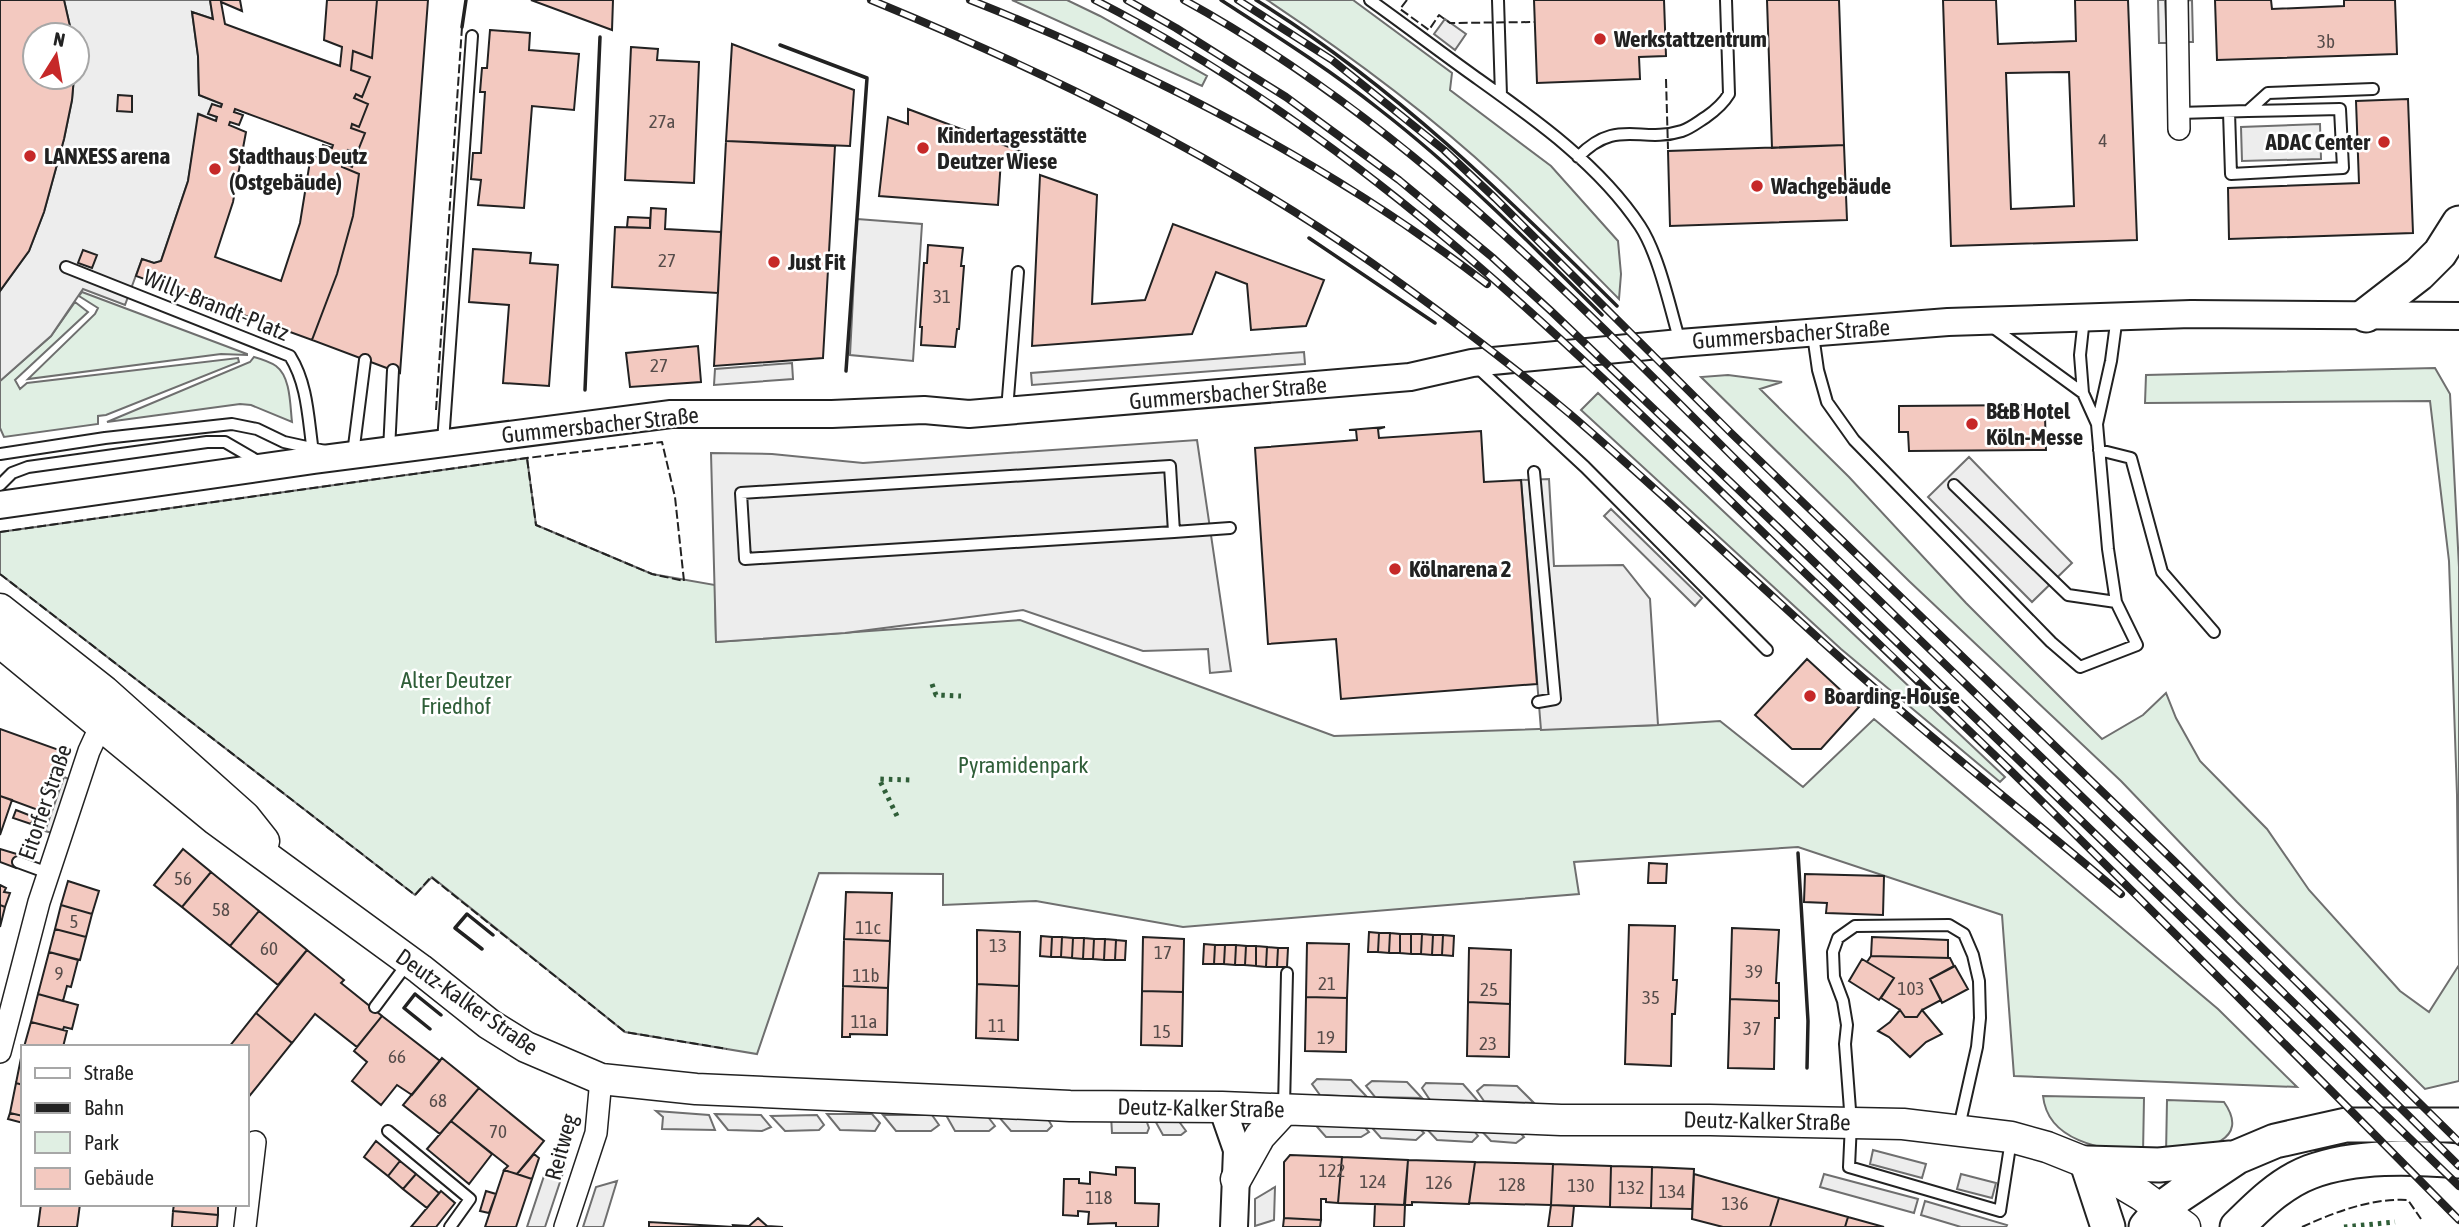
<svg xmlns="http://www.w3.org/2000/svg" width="2459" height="1227" viewBox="0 0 2459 1227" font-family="'Asap Condensed',sans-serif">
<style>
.green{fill:#e0efe3;stroke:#6f6f6f;stroke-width:2}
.parking{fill:#ededed;stroke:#6f6f6f;stroke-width:2}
.building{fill:#f3c9c0;stroke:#222;stroke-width:2;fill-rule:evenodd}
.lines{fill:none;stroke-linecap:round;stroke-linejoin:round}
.service-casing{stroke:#222;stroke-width:14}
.minor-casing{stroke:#222;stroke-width:24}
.tertiary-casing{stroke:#222;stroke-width:30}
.secondary-casing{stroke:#222;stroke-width:33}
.primary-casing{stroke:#222;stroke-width:37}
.service{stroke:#fff;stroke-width:10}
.minor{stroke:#fff;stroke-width:21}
.tertiary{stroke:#fff;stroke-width:26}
.secondary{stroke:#fff;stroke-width:30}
.primary{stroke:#fff;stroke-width:33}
.rail-casing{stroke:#222;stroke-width:8}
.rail{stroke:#fff;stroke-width:5;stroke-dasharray:16;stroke-linecap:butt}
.hedge{stroke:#2f5e38;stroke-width:5;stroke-dasharray:3.5 5;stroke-linecap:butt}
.fence{stroke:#222;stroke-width:2;stroke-dasharray:9 3.5;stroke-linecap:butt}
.wall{stroke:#222;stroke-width:3.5}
.poi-dot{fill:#c62828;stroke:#fff;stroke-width:2.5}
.labels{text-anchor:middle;stroke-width:5;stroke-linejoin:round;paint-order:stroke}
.number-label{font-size:19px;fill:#564c4a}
.poi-label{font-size:23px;font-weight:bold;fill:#222;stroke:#fff;text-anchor:start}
.street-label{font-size:23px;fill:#222;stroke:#fff}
.park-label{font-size:23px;fill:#2f5e38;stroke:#fff}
</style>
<rect width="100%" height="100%" fill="#fff"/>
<!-- green -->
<path class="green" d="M1012 0H1067L1100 16 1207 76 1202 86Z
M1267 0H1353L1452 73 1450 90 1551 166 1618 241 1621 274 1619 299C1579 259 1540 217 1498 178 1427 112 1348 54 1267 0Z
M82 292 247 354V355L221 354 28 379 95 314 98 308 79 296Z
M75 302 88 312 15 380 20 389 27 383 238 358 239 362 106 415 98 416V424L4 437 0 428V381L51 336Z
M254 357C261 359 270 362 276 366 291 377 290 406 292 422L251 405 240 404 107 422 250 362Z
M2435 368 2450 394 2459 567V1081L2425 1089 2237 902 2121 781 1909 581 1701 377 1728 375 1782 382 1760 389 1849 477 1966 603 2102 739 2143 715 2166 693 2176 718 2200 761 2267 829 2309 890 2400 991 2429 1012 2459 965 2457 795 2449 561 2430 401 2145 403 2146 375Z
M1598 393 2005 777 2000 782 1841 649 1581 410Z
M527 458 536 525 652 574 715 585 716 642 1020 620 1334 736 1658 725 1720 721 1803 787 1874 719 2218 1009 2297 1087 2014 1076 2002 915 1798 847 1574 862 1579 894 1183 927 1036 901 943 905V874L819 873 757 1054 625 1032 432 877 415 895 0 574V532Z
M2043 1096 2144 1098 2143 1154C2104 1149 2048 1143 2043 1096Z
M2167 1100 2224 1102C2254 1145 2195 1150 2166 1155Z"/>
<!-- parking -->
<path class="parking" d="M64 0H210L213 19 192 12 198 56 199 95 222 104 221 107 209 114 217 117 216 121 199 114 188 181 161 261 154 263 142 259 125 305 83 289 51 336 0 381V291L29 251 44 212 64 139 72 100 74 77H77V35H72Z
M2158 0H2165L2167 43H2159Z
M2192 0 2193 42H2186L2184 1Z
M1445 19 1466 34 1455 50 1434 34Z
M2320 124 2321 159 2242 161 2241 127Z
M857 219 922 224 913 361 850 355Z
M1304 352 1305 364 1032 385 1031 373Z
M792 363 793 379 714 385 715 369Z
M1197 440 1231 671 1210 673 1208 649 1143 651 1023 610 845 633 716 642 711 453 772 454 863 463Z
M1969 457 2072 563 2032 602 1928 497Z
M1549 479 1554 566 1623 565 1650 599 1658 725 1541 730 1521 480Z
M1611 509 1702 598 1695 606 1604 516Z
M64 777 71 780 52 833 45 831Z
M1317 1079 1351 1080 1367 1097 1320 1095 1312 1084Z
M1372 1081 1407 1082 1422 1098 1375 1097 1366 1086Z
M1426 1083 1463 1084 1478 1101 1430 1100 1422 1088Z
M1484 1085 1517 1086 1534 1103 1484 1101 1477 1091Z
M656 1111 709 1115 715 1130 662 1129 663 1117Z
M715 1114 761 1115 771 1127 762 1131 728 1130Z
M872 1114 880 1123 875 1131 840 1130 827 1114Z
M1045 1114 1052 1126 1047 1131H1011L998 1116Z
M817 1115 824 1125 819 1130 785 1131 771 1116Z
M883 1115H932L939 1125 931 1131H896Z
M946 1115 988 1117 995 1126 989 1131H955Z
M1111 1115 1145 1117 1149 1128 1147 1133H1112Z
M1175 1116 1186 1131 1181 1135H1163L1153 1117Z
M1312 1121 1360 1122 1369 1132 1361 1137H1326Z
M1367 1122 1415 1124 1424 1133 1416 1140 1381 1138Z
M1423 1125 1470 1126 1478 1136 1472 1142 1437 1140Z
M1477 1126 1515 1127 1524 1137 1516 1143 1491 1141Z
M1873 1150 1926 1164 1922 1178 1870 1164Z
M565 1167 545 1227H527L544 1176Z
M1824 1174 1918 1199 1914 1213 1820 1187Z
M1961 1174 1996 1183 1992 1198 1957 1189Z
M617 1181 603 1227H583L596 1187Z
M1275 1187 1274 1220 1255 1226V1199Z
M1925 1201 2007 1225 2006 1227H1961L1921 1215Z"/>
<!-- building -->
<path class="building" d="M0 0H64L72 35H35V77H74L72 100 64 139 44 212 29 251 0 291Z
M210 0H240L242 11 221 2 225 24 340 66 342 47 324 40 327 0H377L372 58 353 51 351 70 370 77 362 97 356 94 354 98 368 104 359 127 352 124 351 128 365 133 357 153 348 150 346 153 356 157 352 167 343 163 342 167 359 174 353 216 337 274 312 340 136 276 142 259 154 263 161 261 188 181 198 114 216 121 217 117 208 114 212 104 221 107 222 104 199 95 198 56 192 12 213 19ZM235 109 333 145 332 148 323 145 320 155 329 158 327 162 311 155 300 223 281 281 215 257 233 202 246 132 229 125 230 122 239 125 243 115 234 112Z
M377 0H428L400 373 312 340 337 274 353 216 359 174 342 167 343 163 352 167 356 157 346 153 348 150 357 153 365 133 351 128 352 124 359 127 368 104 354 98 356 94 362 97 370 77 351 70 353 51 372 58Z
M531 0H613L612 30Z
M1534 0H1664L1666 56 1639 57 1640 79 1537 83Z
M1767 0H1839L1844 145 1772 148Z
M1943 0H1996L1998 44 2076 41 2075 0H2128L2137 240 1951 246ZM2069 72 2074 206 2011 209 2006 73Z
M2215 0H2271L2272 9 2344 6V0H2395L2397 54 2217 60Z
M490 30 530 33 529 50 579 54 574 110 532 106 524 208 478 205 481 180 471 179 473 153H481L485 92H480L482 68H487Z
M732 44 854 90 850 146 726 141Z
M631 47 658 49 657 60 699 62 694 183 625 180Z
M118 95 132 96V112L117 111Z
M2408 99 2413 233 2229 239 2228 188 2359 183 2356 101Z
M908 109 1025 153 1022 162 1002 156 1001 159 998 205 879 196 888 117 908 124Z
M726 141 835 146 823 358 714 366Z
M1844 145 1847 220 1670 226 1668 151Z
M1040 175 1097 195 1092 304 1145 300 1173 224 1324 280 1306 326 1251 330 1247 284 1216 272 1192 334 1032 346Z
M651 208 666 209 665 229 721 232 718 293 612 287 615 227 650 228Z
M628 217 650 218V228L627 227Z
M928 245 963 248 961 266H964L959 329H957L955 347 921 345 922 327H920L924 263H927Z
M473 249 531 253 530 263 558 265 549 386 503 383 509 305 469 302Z
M83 250 97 255 92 268 78 263Z
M698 346 701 382 630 387 626 353Z
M2035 405V416H2045L2046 450 1909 451 1908 432H1899V406Z
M1385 427 1378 429 1379 438 1481 431 1484 482 1521 480 1537 684 1341 699 1336 639 1268 644 1255 448 1357 440 1356 430H1349Z
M1807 659 1859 707 1821 749H1792L1755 715Z
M0 729 59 750 38 810 0 796Z
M0 796 12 800 0 835Z
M16 810 34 817 31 824 13 818Z
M0 849 20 855 16 868 0 862Z
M183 849 211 872 182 907 154 885Z
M1649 863 1667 864 1666 883H1648Z
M211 872 259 911 230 946 182 907Z
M1805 874 1884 876 1883 915 1826 913 1827 903 1804 902Z
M68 881 99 891 92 914 61 905Z
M0 885 6 888 4 892 10 893 5 907 0 905Z
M846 892 892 893 890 941 844 939Z
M0 905 5 907 0 927Z
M61 905 92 914 86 937 55 929Z
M259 911 307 950 278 985 230 946Z
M1629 925 1675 926 1673 980H1677L1675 1014H1672L1671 1066 1625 1064Z
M1732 928 1779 930 1776 983H1779V1001L1730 999Z
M55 929 86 937 80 960 49 952Z
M977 930 1020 932 1019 986 977 984Z
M1369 932 1379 933 1378 952H1368Z
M1379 933H1390L1389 953 1378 952Z
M1390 933 1400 934V953H1389Z
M1400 934H1411V954L1400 953Z
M1411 934H1422L1421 954H1411Z
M1422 934 1433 935 1432 955 1421 954Z
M1433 935H1443L1442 955H1432Z
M1443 935 1454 936 1453 956 1442 955Z
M1041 936 1052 937 1051 957 1040 956Z
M1052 937H1062L1061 957H1051Z
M1062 937 1073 938 1072 958 1061 957Z
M1143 937 1184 939 1183 992 1142 991Z
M1872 937 1948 940V958L1871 956Z
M1073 938H1084L1083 959 1072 958Z
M1084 938 1094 939 1093 959H1083Z
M844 939 890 941 888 988 843 986Z
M1094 939H1105L1104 960 1093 959Z
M1105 939 1116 940 1115 960H1104Z
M1116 940 1126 941 1125 960H1115Z
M1307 943 1349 944 1347 998 1306 997Z
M1204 944 1215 945 1214 964H1203Z
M1215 945H1225L1224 964H1214Z
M1225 945H1236L1235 965 1224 964Z
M1236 945 1246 946 1245 965H1235Z
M1246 946H1256V966L1245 965Z
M1256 946 1267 947 1266 967 1256 966Z
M1267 947 1278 948 1277 967H1266Z
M1278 948H1288L1287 967H1277Z
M1469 948 1511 950 1510 1004 1468 1002Z
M307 950 344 980 341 983 382 1016 357 1047 315 1014 292 1043 256 1013Z
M49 952 78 960 71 987 67 986 63 1001 38 994Z
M1871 956 1950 958 1954 966 1930 979 1941 1000 1922 1010 1917 1017H1905L1900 1010 1881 998 1894 978 1867 962Z
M1862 959 1894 978 1879 1000 1849 981Z
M1955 966 1968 989 1942 1003 1930 979Z
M977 984 1019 986 1018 1040 976 1038Z
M843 986 888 988 887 1035 850 1034V1037H842Z
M1142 991 1183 992 1182 1046 1141 1045Z
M38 994 78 1005 72 1029 64 1027 63 1030 31 1022Z
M1306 997 1347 998 1346 1052 1305 1051Z
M1730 999 1779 1001V1018H1775L1774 1069 1728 1068Z
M1468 1002 1510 1004 1509 1057 1467 1056Z
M1900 1010 1905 1017H1917L1922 1010 1942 1034 1926 1042 1910 1057 1889 1037 1878 1031 1890 1022Z
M256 1013 292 1043 247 1099V1047H229Z
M382 1016 440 1061 412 1095 397 1085 381 1105 352 1081 367 1062 354 1051Z
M31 1022 67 1031 63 1047H24Z
M21 1058H23V1085L16 1083Z
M442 1058 479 1088 440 1134 403 1105Z
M16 1083 23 1085V1116L10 1113Z
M479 1088 544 1141 517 1174 504 1170 508 1166 451 1121Z
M10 1113 23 1116V1123L8 1119Z
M451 1121 492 1154 469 1184 427 1149Z
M376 1141 400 1161 388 1176 364 1157Z
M534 1154 539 1158 532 1179 517 1174Z
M1290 1155 1342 1157 1338 1203 1326 1202V1199H1321V1220L1284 1218V1162Z
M1342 1157 1408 1160 1405 1205 1338 1203Z
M1408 1160 1475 1162 1469 1204 1412 1202V1205H1404Z
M400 1161 416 1174 403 1189 388 1176Z
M1475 1162 1553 1164 1551 1205 1469 1203Z
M1553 1164 1611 1166 1610 1207 1551 1205Z
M1611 1166 1652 1167 1651 1208 1610 1207Z
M1116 1167 1135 1168V1203L1159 1204 1158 1227H1116V1223L1088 1224 1089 1212 1078 1211V1216L1063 1215 1064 1179H1079V1183L1090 1184V1172L1116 1175Z
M1652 1167 1694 1169 1692 1209 1651 1208Z
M504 1170 532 1179 516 1227H485Z
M416 1174 439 1193 427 1208 403 1189Z
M1694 1174 1779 1198 1770 1227H1723L1692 1219Z
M441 1191 455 1203 436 1227H411Z
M486 1191 496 1194 489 1213 480 1211Z
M1779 1198 1848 1217 1845 1227H1770Z
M41 1204H80L77 1227H38Z
M174 1204H218V1215L173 1211Z
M1375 1204 1405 1205 1404 1227H1374Z
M1551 1205 1574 1206 1572 1227H1548Z
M173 1211 218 1215 217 1227H172Z
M1848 1217 1884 1227H1845Z
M758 1218 767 1226 783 1227H649V1222L734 1227 733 1225 749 1226Z
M1284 1218 1321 1220 1320 1227H1283Z"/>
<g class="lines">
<defs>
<path id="service" d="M1370 0C1405 25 1439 51 1474 76 1533 118 1599 164 1640 226 1659 255 1670 308 1680 342
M1498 0 1501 95
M2229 112 2231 174 2343 168 2340 109 2248 111
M2179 113 2248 111 2268 93 2373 89
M1578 157C1617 117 1640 144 1682 131 1691 128 1698 122 1706 117 1716 110 1723 104 1729 94L1726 0
M66 267 290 356C308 385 308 419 313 452
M2084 318 2080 355 2083 393 2097 424
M1991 326 2083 393
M1813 335 1818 370 1827 402 1854 440 2051 642 2080 667 2137 645 2116 602 2108 549 2097 424 2111 361 2117 316
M1477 367 1585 467 1767 650
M1007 410 1018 272
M443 442 472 36
M389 450 393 370
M2099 450 2131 458 2162 572 2214 632
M0 454 105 438 232 424 257 429 284 442 325 451
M353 454 365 360
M1534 472 1555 699 1538 702
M0 485 12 473 28 467 207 442H225L261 463
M1954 485 2068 595 2116 602
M1174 532 1170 466 741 493 745 559 1174 532 1230 528
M18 862 48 873
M375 1007 407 964
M1284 1107 1287 973
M1959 1127 1977 1047 1980 1018 1979 981 1973 955 1964 934 1949 925 1855 926 1838 938 1833 952 1834 977 1843 1001 1847 1025 1845 1044 1851 1123 1849 1167 2000 1211 2011 1140
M388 1131 470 1199 450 1227"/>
<path id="minor" d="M2177 0 2179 129
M0 1052 39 902 89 751 101 725 102 713
M245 1227 255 1142
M565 1227 596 1133 601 1079"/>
<path id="tertiary" d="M0 505 314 460 671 414H832L924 410 969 414 1410 377 1472 363 1680 343 1948 322 2191 314 2459 316
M1222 1107 1237 1150 1234 1227"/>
<path id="secondary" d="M0 609 104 691 245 817 264 841
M0 642 216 820 420 969 489 1024 526 1047 601 1079 696 1089 1070 1106 1222 1107 1561 1120H1710L1903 1124 2011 1137 2047 1147 2087 1163 2141 1195 2185 1227
M1236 1179 1260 1136 1284 1110"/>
<path id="primary" d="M2366 315 2419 274 2440 253 2459 223
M2108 1227 2087 1163 2159 1165 2230 1158
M2146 1227 2161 1209 2180 1195 2237 1157 2275 1141 2346 1125H2459
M2237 1227C2258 1206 2281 1183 2310 1172 2356 1155 2411 1157 2459 1161"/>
</defs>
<!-- service casing -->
<use href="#service" class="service-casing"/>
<!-- minor casing -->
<use href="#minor" class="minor-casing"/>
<!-- tertiary casing -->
<use href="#tertiary" class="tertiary-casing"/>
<!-- secondary casing -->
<use href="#secondary" class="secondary-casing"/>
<!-- primary casing -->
<use href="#primary" class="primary-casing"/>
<!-- service -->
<use href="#service" class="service"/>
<!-- minor -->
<use href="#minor" class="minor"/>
<!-- tertiary -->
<use href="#tertiary" class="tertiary"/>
<!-- secondary -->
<use href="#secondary" class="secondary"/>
<!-- primary -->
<use href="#primary" class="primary"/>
<defs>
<path id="rail" d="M871 0C1046 72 1217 155 1372 263 1440 311 1507 361 1570 414 1661 492 1747 574 1836 654 1928 737 2026 813 2121 894
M970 0C1152 72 1331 164 1487 284
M1095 0C1358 134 1567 342 1776 545 1854 620 1932 694 2009 769 2160 918 2310 1069 2459 1220
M1127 0 1176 28 1286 97 1399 180 1492 257 1551 311 1785 534 2459 1186
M1184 0C1426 132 1610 338 1805 528 2023 741 2244 951 2459 1166
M1238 0 1332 60 1444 150 1495 198 1730 432 2173 860 2459 1142"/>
</defs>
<!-- rail casing -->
<use href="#rail" class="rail-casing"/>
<!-- rail -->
<use href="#rail" class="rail"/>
<!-- hedge -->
<path class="hedge" d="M932 684 936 695 961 696
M897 816 879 779 913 780
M2344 1227 2395 1222"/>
<!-- fence -->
<path class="fence" d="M1407 0 1400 9 1429 30 1439 15 1450 23 1535 22
M1666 79 1668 149
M436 410 462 27
M0 532 527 458 662 442 675 497 684 581 652 574 536 525 527 458
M0 574 415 895 431 877 625 1032 727 1049
M2302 1227C2335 1212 2371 1198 2408 1200L2421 1219"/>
<!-- wall -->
<path class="wall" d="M1221 0C1275 35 1329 69 1379 109 1459 171 1531 244 1602 315
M1256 0C1392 84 1504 194 1617 306
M462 27 466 0
M780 45 867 78 846 371
M1309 238 1435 323
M585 390 600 37
M1798 853 1808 1021 1807 1068
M482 949 455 928 467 914 493 935
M430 1029 404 1008 415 994 441 1015"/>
</g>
<!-- markers -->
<g class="poi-dot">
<circle cx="1600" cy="39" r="7"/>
<circle cx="2384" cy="142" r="7"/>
<circle cx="923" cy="148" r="7"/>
<circle cx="30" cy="156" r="7"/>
<circle cx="215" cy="169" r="7"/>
<circle cx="1757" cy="186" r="7"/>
<circle cx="774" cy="262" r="7"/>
<circle cx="1972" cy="424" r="7"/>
<circle cx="1395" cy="569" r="7"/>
<circle cx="1810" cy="696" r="7"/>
</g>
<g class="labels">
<!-- number labels -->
<g class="number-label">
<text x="2326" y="48">3b</text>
<text x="662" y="128">27a</text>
<text x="2103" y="147">4</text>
<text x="667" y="267">27</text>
<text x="942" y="303">31</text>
<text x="659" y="372">27</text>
<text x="183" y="885">56</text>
<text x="221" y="916">58</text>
<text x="74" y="928">5</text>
<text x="868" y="934">11c</text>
<text x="998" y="952">13</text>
<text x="269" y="955">60</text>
<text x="1163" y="959">17</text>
<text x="1754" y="978">39</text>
<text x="59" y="980">9</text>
<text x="866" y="982">11b</text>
<text x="1327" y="990">21</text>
<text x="1911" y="995">103</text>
<text x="1489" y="996">25</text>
<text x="1651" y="1004">35</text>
<text x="864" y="1028">11a</text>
<text x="997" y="1032">11</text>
<text x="1752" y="1035">37</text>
<text x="1162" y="1038">15</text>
<text x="1326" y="1044">19</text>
<text x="1488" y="1050">23</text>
<text x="397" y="1063">66</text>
<text x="438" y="1107">68</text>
<text x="498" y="1138">70</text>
<text x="1332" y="1177">122</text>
<text x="1373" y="1188">124</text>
<text x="1439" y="1189">126</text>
<text x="1512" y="1191">128</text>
<text x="1581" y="1192">130</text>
<text x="1631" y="1194">132</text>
<text x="1672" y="1198">134</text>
<text x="1099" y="1204">118</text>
<text x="1735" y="1210">136</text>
</g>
<!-- poi labels -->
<g class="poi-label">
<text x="1614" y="47">Werkstattzentrum</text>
<text x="937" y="143">Kindertagesstätte<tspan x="937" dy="26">Deutzer Wiese</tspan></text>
<text x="2370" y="150" text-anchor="end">ADAC Center</text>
<text x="44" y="164">LANXESS arena</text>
<text x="229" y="164">Stadthaus Deutz<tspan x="229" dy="26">(Ostgebäude)</tspan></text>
<text x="1771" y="194">Wachgebäude</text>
<text x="788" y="270">Just Fit</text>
<text x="1986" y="419">B&amp;B Hotel<tspan x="1986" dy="26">Köln-Messe</tspan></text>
<text x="1409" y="577">Kölnarena 2</text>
<text x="1824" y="704">Boarding-House</text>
</g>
<!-- street labels -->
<g class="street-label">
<text transform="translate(216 305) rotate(22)" y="8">Willy-Brandt-Platz</text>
<text transform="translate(1791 334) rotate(-4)" y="8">Gummersbacher Straße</text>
<text transform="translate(1228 393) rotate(-5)" y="8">Gummersbacher Straße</text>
<text transform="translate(600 425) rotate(-6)" y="8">Gummersbacher Straße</text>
<text transform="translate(45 802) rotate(-71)" y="8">Eitorfer Straße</text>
<text transform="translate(467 1002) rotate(35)" y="8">Deutz-Kalker Straße</text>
<text transform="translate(1201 1108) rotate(1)" y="8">Deutz-Kalker Straße</text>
<text transform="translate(1767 1121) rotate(1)" y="8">Deutz-Kalker Straße</text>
<text transform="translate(561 1147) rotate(-75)" y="8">Reitweg</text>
</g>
<!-- park labels -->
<g class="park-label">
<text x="456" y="688">Alter Deutzer<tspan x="456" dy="26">Friedhof</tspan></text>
<text x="1023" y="773">Pyramidenpark</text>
</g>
</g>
<!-- legend -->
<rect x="21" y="1045" width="228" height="161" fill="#ffffff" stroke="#a7a7a7" stroke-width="2"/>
<rect x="35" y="1068" width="35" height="10" fill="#ffffff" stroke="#a7a7a7" stroke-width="2"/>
<text x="84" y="1080" font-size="21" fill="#222222">Straße</text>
<rect x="35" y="1103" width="35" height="10" fill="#222222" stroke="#a7a7a7" stroke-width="2"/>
<text x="84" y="1115" font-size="21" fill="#222222">Bahn</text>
<rect x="35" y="1132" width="35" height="21" fill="#e0efe3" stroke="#a7a7a7" stroke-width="2"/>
<text x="84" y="1150" font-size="21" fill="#222222">Park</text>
<rect x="35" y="1168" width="35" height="21" fill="#f3c9c0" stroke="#a7a7a7" stroke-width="2"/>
<text x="84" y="1185" font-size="21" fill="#222222">Gebäude</text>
<!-- north arrow -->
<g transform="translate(56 56) rotate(11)"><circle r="33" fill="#ffffff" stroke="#a7a7a7" stroke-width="2"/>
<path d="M0-5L12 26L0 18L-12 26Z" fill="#c62828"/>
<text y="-10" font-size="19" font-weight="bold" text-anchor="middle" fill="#222222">N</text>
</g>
</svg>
